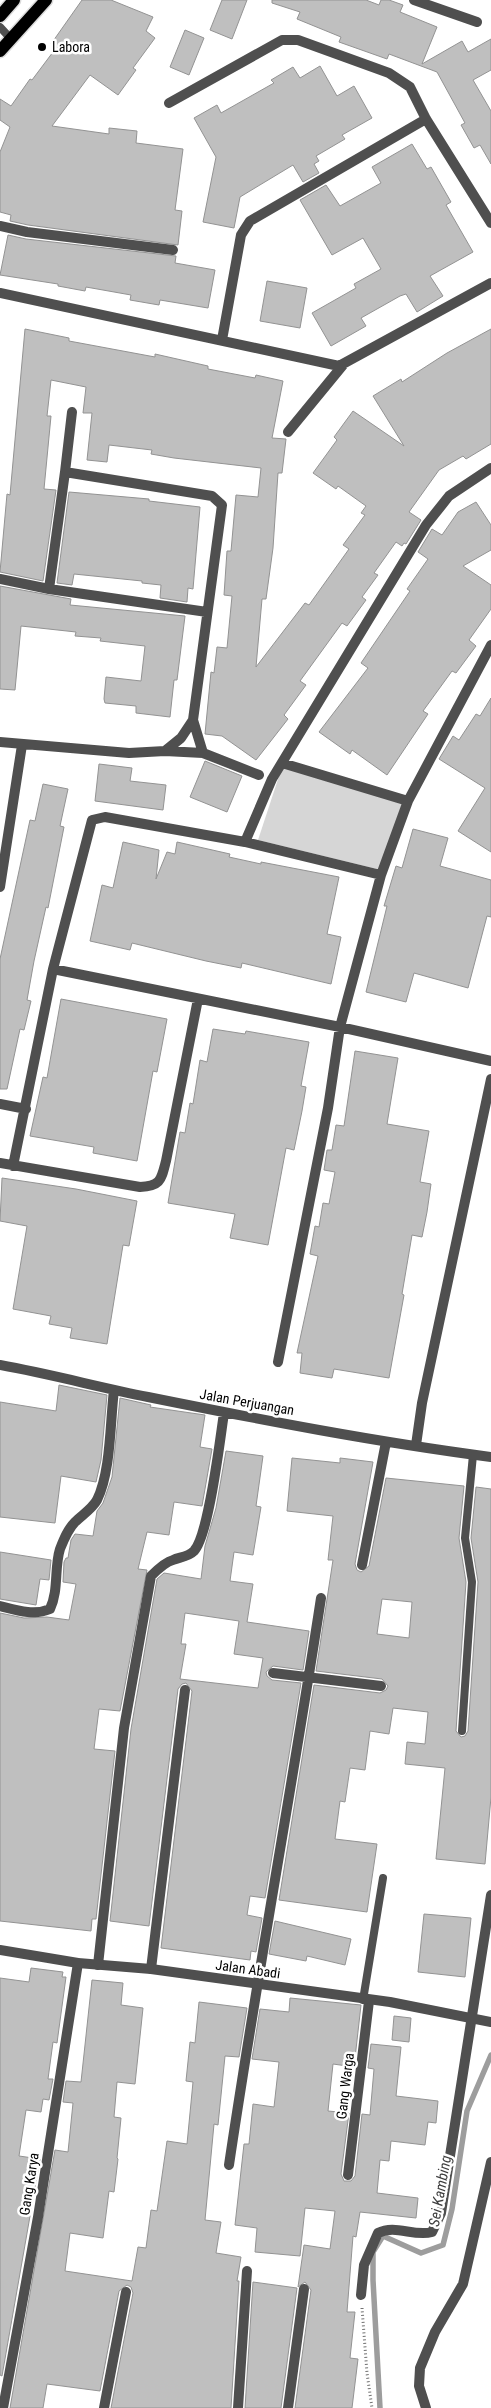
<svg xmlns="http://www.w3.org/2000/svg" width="491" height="2408" viewBox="0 0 491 2408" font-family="'Roboto Condensed',sans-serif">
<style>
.green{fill:#d6d6d6}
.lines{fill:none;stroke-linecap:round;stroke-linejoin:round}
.stream{stroke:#9d9d9d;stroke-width:5.5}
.building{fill:#bfbfbf;stroke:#939393;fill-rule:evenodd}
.primary-casing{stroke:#dbdbdb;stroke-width:15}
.path{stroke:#717171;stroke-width:3;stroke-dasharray:1 2.5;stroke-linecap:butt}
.service{stroke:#4f4f4f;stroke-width:8}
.minor{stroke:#4f4f4f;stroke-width:10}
.tertiary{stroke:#4f4f4f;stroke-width:10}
.primary{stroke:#000;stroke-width:12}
.poi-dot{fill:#000;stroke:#fff;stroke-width:2}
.labels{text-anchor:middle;stroke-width:5;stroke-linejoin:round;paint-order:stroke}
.poi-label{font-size:14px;fill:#000;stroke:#fff;text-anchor:start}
.street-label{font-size:14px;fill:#000;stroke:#fff}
.water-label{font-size:15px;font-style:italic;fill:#3e3e3e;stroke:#fff}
</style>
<rect width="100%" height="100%" fill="#fff"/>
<!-- green -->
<path class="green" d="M282 767 403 801 381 870 258 840Z"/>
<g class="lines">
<!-- stream -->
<path class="stream" d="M380 2408 373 2280V2252L383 2236 421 2253 443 2245 452 2209 467 2111 491 2055"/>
</g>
<!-- building -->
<path class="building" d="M82 0H111L153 17 146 31 155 38 133 68 136 70 118 95 90 75 52 126 109 134V128L137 131 136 143 183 149 175 210 182 211 178 245 28 225 10 221 11 215 0 212V152L10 127 0 120V99L11 106 30 79 32 80 56 48 51 44Z
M222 0H247L232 39 210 30Z
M272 0H366L379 5 381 0H389L403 5 400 12 437 27 422 64 462 41 468 52 491 39V70L473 80 491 111V164L480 145 474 148 461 125 465 123 437 72 389 54 387 59 339 42 341 37 297 19 300 12 272 3Z
M185 30 204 38 189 75 170 67Z
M320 66 337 96 354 86 372 118 342 135 345 139 316 156 319 161 314 164 319 173 303 182 293 165 240 197 234 228 203 222 216 157 194 118 217 105 221 113 274 83 271 80 293 67 300 78Z
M412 144 427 169 431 167 451 202 446 205 473 252 430 276 443 296 417 312 406 294 400 296 361 318 366 326 331 346 312 313 356 288 354 284 381 269 363 238 332 255 300 200 326 185 340 206 381 183 372 167Z
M8 235 26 239 176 256 175 263 215 270 208 308 160 300 159 305 130 300 131 295 86 287 85 291 58 286V284L0 275Z
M267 281 307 288 300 328 260 321Z
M25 329 69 338V341L155 357V354L208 366V369L255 378 256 375 283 381 272 438 286 439 282 473H278L273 548 266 599H262L256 667 305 603 309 605 349 549 343 545 365 515 361 513 366 506 338 486 336 489 313 473 337 440 334 437 353 411 404 446 373 396 401 379 402 382 447 353 491 329V444L466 459 463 456 439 470 409 512 421 520 406 544 404 543 402 546 396 542 374 573 378 575 362 597 366 600 347 626 342 623 300 681 306 685 284 715 288 719 256 760 222 736 205 734 211 672 214 673 217 647 227 648 232 596 224 595 227 551H231L236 495 258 497 261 468 174 458 151 454 152 450 109 445 107 462 87 460 92 413H83L86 387 51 380 47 416H51L44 489 56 490 43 581 0 572 7 494 10 495Z
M69 492 149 499V501L200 507 193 589 188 588 187 602 160 598 161 585 142 583V581L74 574 72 585 57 583Z
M476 502 491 525V550L463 566 491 585V609L469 640 476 646 456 673 452 671 423 711 428 714 387 775 352 750 350 754 319 732 368 668 361 663 410 591 407 589 428 559 418 552 432 529 442 535 458 512Z
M0 586 71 599 70 605 185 616 177 680H174L170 717 136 713V706L105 703 104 699 106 677 141 681 145 646 100 641 101 638 75 636 76 632 21 626 15 690 0 689Z
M491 698V852L458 831 485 788 439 759 453 736 459 740 476 714 480 716Z
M205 761 242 776 227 812 190 797Z
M99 764 132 768 130 781 166 785 163 810 95 801Z
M43 784 68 789 60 826 64 827 48 908 46 907 34 961 27 1000 31 1001 24 1030 20 1029 7 1089H0V959L30 820 35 821Z
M413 829 448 838 440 866 491 880V917L487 916 468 988 414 973 406 1002 366 992 387 906H384L396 866 402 868Z
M123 842 159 850 156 879 167 852 175 854 177 842 230 854 229 857 261 864V862L339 877 327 934 341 937 331 984 242 963 241 968 206 961 132 943 130 950 90 941 102 885 113 888Z
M61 999 167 1019 157 1072 153 1071 137 1161 93 1153 94 1147 30 1136 43 1077 47 1078Z
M213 1029 245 1034 246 1031 309 1042 301 1086 306 1087 302 1111 294 1150 286 1148 268 1245 230 1238 235 1214 168 1203 180 1132 185 1133 190 1103 193 1104 200 1060 207 1062Z
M355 1051 398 1058 387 1124 429 1131 420 1182 431 1184 427 1212 422 1237 412 1235 402 1294 404 1295 389 1378 334 1369 332 1378 300 1373 302 1353H297L318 1256 310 1254 315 1226 319 1227 323 1203 329 1204 335 1172 324 1170 327 1150H332L336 1125 344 1126Z
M2 1178 76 1189 137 1201 129 1246 123 1245 107 1344 70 1338 72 1328 49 1324 51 1316 13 1309 27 1226 0 1221Z
M59 1385 107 1395 101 1460 96 1482 61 1476 55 1523 0 1517V1402L56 1411Z
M120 1398 151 1405 150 1407 205 1415 200 1447 212 1449 202 1506 174 1502 169 1535 147 1532 138 1569 147 1570 120 1711 99 1709 94 1749 115 1751 96 1919H92L91 1931 0 1921V1613L24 1618 47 1617 69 1620 76 1584 63 1582 64 1562 66 1558H68L71 1540 75 1534 93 1536 97 1511 103 1503 112 1477Z
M226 1451 263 1456 256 1506 261 1507 253 1555 234 1552 230 1581 253 1584 247 1622 309 1631 303 1670 273 1666 266 1672 267 1676 272 1680 301 1683 265 1898 250 1896 247 1915 262 1918 256 1952 251 1951 250 1960 161 1948 192 1691 186 1683 182 1684 178 1689 149 1926 110 1921 131 1729 157 1579 164 1573 201 1579 205 1546 216 1508ZM185 1613 239 1621 234 1654 263 1658 258 1688 180 1679 186 1644H181Z
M292 1458 340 1463V1458L373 1462 355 1564 357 1570 361 1572 369 1566 386 1478 464 1486 459 1538 466 1582 456 1731 461 1737 465 1736 468 1731 478 1582 471 1538 476 1487 491 1489V1797L485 1864 436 1859 445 1768 405 1764 407 1742 425 1744 428 1712 393 1708 389 1734 370 1731 365 1770 350 1768 345 1802 340 1801 335 1839 377 1844 367 1912 279 1900 314 1685 380 1693 386 1690 388 1686 382 1679 316 1671 333 1560H328L333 1516 287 1511ZM382 1599 412 1602 409 1638 377 1634Z
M0 1552 51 1560 49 1580 40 1579 36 1605 0 1599Z
M424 1914 471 1918 465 1977 418 1972Z
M275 1921 351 1939 345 1965 307 1956 306 1961 269 1954Z
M31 1968 63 1972 62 1977H66L57 2043 53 2042 48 2079H53L49 2100 43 2099 41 2112 26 2110 19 2156 40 2159 2 2376 0 2375V1978L29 1982Z
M92 1980 123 1983 121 2005 143 2008 135 2084 117 2082 114 2117 121 2118 117 2158 118 2159 114 2192 109 2191 103 2238 70 2233 65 2271 132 2281 138 2247 146 2248 151 2210 157 2211 167 2141 187 2144 193 2082 186 2081 190 2042 195 2043 199 2002 247 2008 239 2057 225 2056 218 2125 214 2124 205 2220 221 2222 216 2253 241 2257 237 2281H239L231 2408H111L133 2293 131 2287 127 2285 119 2291 100 2391 47 2384 43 2408H10L55 2150 68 2152 73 2103 63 2102 66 2081 81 2082Z
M290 1998 361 2005 354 2067 333 2064 328 2111 349 2113 341 2174 344 2181H351L355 2176 362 2114 370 2115 374 2069 368 2068 371 2044 401 2047 396 2096 438 2101 436 2123 428 2122 425 2145 391 2141 389 2161 380 2160 377 2193 418 2198 416 2218 360 2212 356 2237 353 2236 347 2312H355L350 2358 358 2359 352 2408H295L311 2290 305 2282 298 2287 304 2245 330 2249 335 2211 305 2208 300 2256 255 2252 257 2228 235 2225 244 2144H249L253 2104 274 2107 279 2062 252 2059 260 2009 289 2012Z
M394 2016 411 2018 409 2042 392 2040Z
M253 2282 297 2288 281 2408H245Z"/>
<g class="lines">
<defs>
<path id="primary" d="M0 16 14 0
M0 51 46 0"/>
</defs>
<!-- primary casing -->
<use href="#primary" class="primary-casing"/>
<!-- path -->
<path class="path" d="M362 2308 367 2373 372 2408"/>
<!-- service -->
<path class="service" d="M0 27 11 39
M462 1731 472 1582 465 1538 473 1455
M363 2000 383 1878"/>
<!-- minor -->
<path class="minor" d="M414 0 477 22
M169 103 282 40H298L389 73 410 87 426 119 491 223
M0 226 27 232 173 250
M0 293 339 366 491 283
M222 340 241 235 250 221 426 119
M288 432 343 365
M0 579 49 589 207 612
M49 589 65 472
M193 720 203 753 259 775
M0 742 129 753 165 751 181 738 193 720 222 505 212 496 65 472 72 412
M165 751 203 753
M282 763 408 801
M245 842 272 779 426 525 449 496 491 468
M0 887 22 745
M53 969 340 1027 491 1061
M0 1104 26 1109
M0 1163 140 1187C161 1186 161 1180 166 1161L198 999
M13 1166 53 969 92 820 105 817 245 842 381 875
M278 1362 328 1108 340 1027 381 875 408 801 491 645
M0 1365C50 1374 98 1387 148 1397 262 1420 376 1442 491 1457
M416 1445 422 1403 491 1079
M362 1565 386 1442
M0 1606C16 1610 34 1616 50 1609 59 1590 54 1568 60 1549 64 1539 68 1529 75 1522 82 1515 92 1509 97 1500 111 1472 110 1422 114 1390
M273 1673 381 1686
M98 1965 124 1728 151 1576C157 1570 165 1562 173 1560 180 1557 188 1557 194 1551 209 1535 220 1439 224 1413
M151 1969 185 1690
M229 2165C257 1976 292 1788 321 1598
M348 2175 369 2001
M361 2295 364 2265 378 2233C395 2224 414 2237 432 2232L441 2213 491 1895
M3 2408 38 2217 78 1963
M104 2408 126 2292
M238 2408 247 2271
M288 2408 304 2289
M426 2408 419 2386 420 2368 435 2332 463 2284 491 2162"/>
<!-- tertiary -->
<path class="tertiary" d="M0 1950 78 1963 151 1969 390 2002 491 2022"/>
<!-- primary -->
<use href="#primary" class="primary"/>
</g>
<!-- markers -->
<circle class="poi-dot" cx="42" cy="47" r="5"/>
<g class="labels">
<!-- poi labels -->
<g class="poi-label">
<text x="52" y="52">Labora</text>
</g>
<!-- street labels -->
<g class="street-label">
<text transform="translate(247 1402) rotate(10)" y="5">Jalan Perjuangan</text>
<text transform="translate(248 1969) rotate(8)" y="5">Jalan Abadi</text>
<text transform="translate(345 2086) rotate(-83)" y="5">Gang Warga</text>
<text transform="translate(29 2184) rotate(-81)" y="5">Gang Karya</text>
</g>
<!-- water labels -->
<g class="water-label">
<text transform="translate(440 2191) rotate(-80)" y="5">Sei Kambing</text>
</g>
</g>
</svg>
